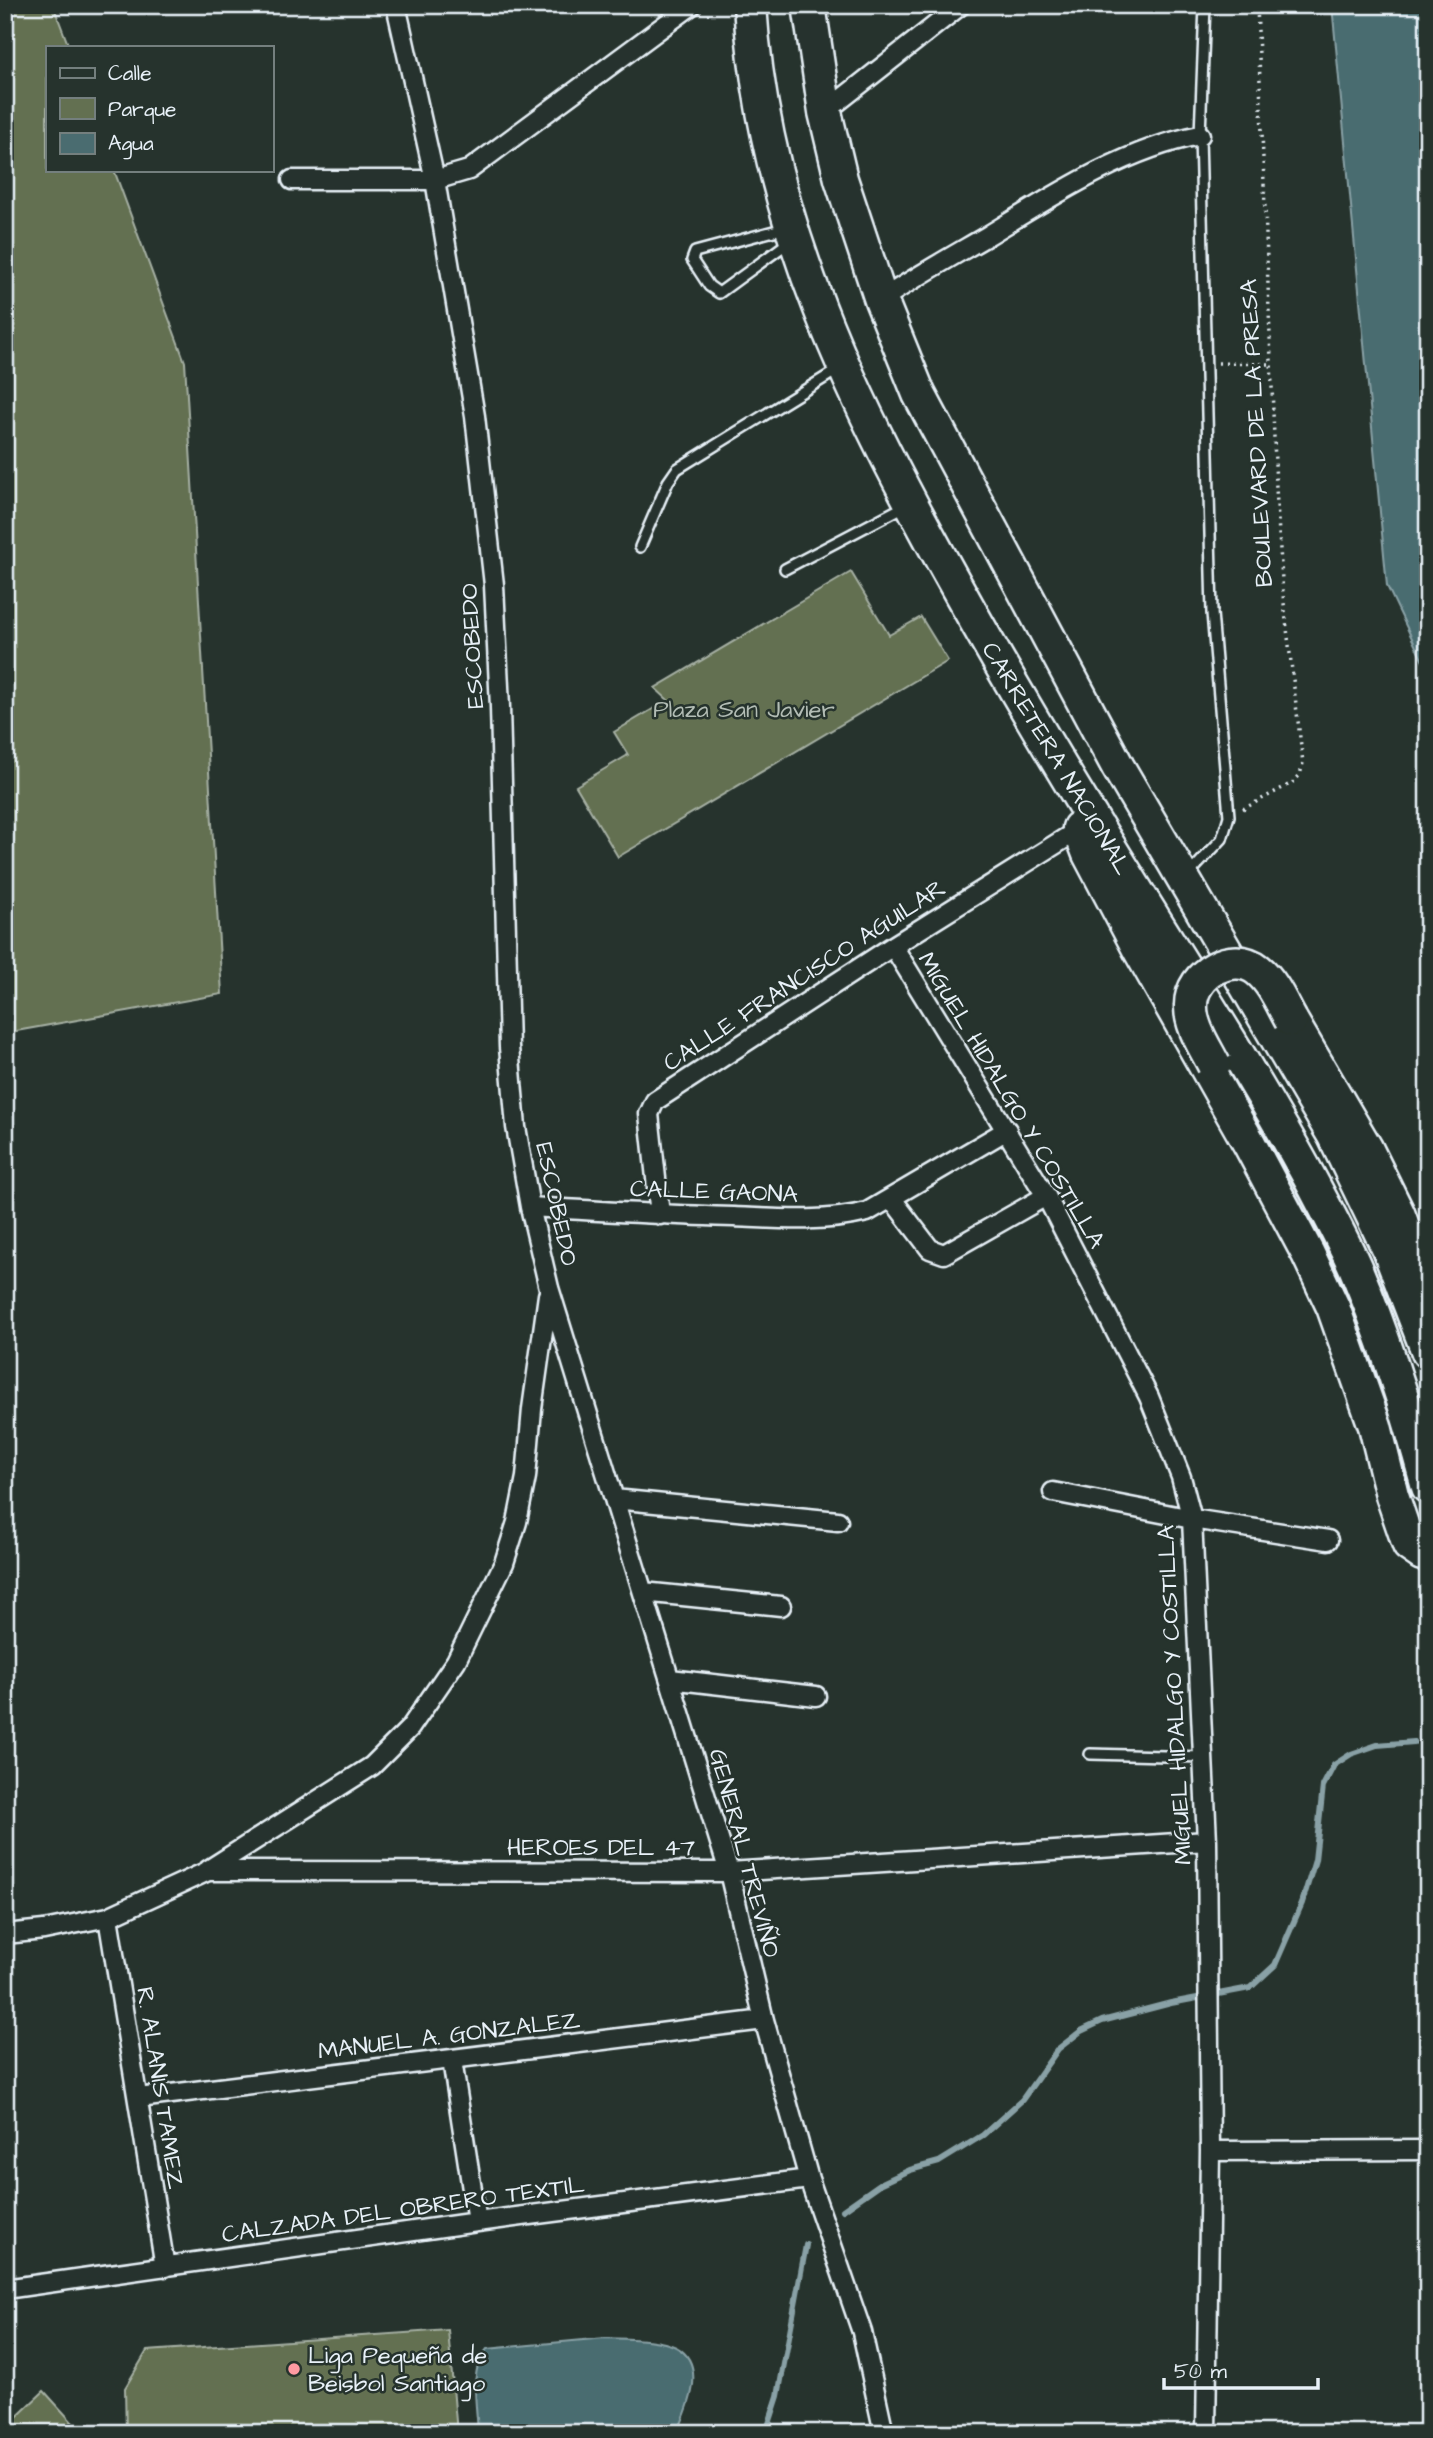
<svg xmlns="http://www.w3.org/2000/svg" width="1433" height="2438" viewBox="0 0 1433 2438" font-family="'Architects Daughter',sans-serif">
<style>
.green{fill:#637051;stroke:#a6b0a4;stroke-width:2}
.water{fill:#4a6c70;stroke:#89a1a6;stroke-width:2}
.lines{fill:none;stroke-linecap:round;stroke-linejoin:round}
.stream{stroke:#89a1a6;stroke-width:6}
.lane-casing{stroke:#e8f1f8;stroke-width:14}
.street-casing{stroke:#e8f1f8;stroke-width:23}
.highway-casing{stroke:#e8f1f8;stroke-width:37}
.path{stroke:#e8f1f8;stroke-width:3.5;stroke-dasharray:2 5;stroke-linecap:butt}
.lane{stroke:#26332d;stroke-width:9}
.street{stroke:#26332d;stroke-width:18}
.highway{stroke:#26332d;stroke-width:32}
.highway-bridge-casing{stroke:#e8f1f8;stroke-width:37;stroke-linecap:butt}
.highway-bridge{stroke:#26332d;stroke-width:32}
.poi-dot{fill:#ff9aa2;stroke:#26332d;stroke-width:2.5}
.labels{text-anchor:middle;stroke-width:5;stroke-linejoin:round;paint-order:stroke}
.street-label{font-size:24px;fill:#e8f1f8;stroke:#26332d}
.park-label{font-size:24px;fill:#b3bdb5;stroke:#26332d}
.poi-label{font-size:24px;fill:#e8f1f8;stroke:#26332d;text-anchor:start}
</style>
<rect width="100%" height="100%" fill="#26332d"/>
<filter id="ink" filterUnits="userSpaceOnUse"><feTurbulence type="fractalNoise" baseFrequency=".0143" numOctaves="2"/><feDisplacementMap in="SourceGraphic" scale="14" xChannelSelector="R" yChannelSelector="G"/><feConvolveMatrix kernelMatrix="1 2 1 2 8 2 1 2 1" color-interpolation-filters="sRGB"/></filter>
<g filter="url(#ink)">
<!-- green -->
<path class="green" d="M5 5H53L69 47H47V170H114L185 362 222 994 5 1033Z
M851 572 889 635 921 617 948 661 618 857 576 786 628 755 614 732 668 700 655 688Z
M448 2330 457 2433H126L125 2388 147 2351Z
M44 2391 82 2433H5V2428Z"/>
<!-- water -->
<path class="water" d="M1332 5H1428V672L1387 586Z
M605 2338C625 2339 659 2338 676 2347 708 2364 688 2409 677 2433H478C477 2405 468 2371 487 2349Z"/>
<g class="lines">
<!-- stream -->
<path class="stream" d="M843 2210 880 2184 910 2170 939 2162 983 2135 1022 2100 1058 2049 1081 2031 1102 2021 1171 2003 1250 1988 1275 1965 1302 1903 1315 1860 1323 1786 1334 1765 1351 1754 1377 1745 1414 1742
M766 2433 778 2396 806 2245"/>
<defs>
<path id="lane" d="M785 228 695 252 692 260 709 286 719 293 789 242
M640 547 668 482 677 469 839 369
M785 569 907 505
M1188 875 1222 839 1229 816 1212 613 1200 135 1205 5
M1090 1754 1203 1757"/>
<path id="street" d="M396 5 435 180 475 416 494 585 500 707 509 1047 516 1127 530 1207 549 1288 729 1872 764 2020 809 2179 862 2332 884 2433
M825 112 961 5
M292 180H435L469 170 692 5
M881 300C915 277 951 257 987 236 1051 197 1124 149 1200 135
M893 946 1046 1196 1149 1397 1181 1477 1192 1519 1207 1841 1210 2151 1206 2433
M892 1199 930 1249 944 1254 1046 1196
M530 1207C598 1211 666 1215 734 1217 779 1219 823 1223 867 1212L1007 1130
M660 1215 649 1114 655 1101 893 946 1080 829
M1053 1492 1192 1519 1328 1540
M614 1499 838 1521
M643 1592 781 1606
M670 1679 816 1696
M208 1870 372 1766 410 1728 456 1661 504 1563 517 1522 526 1477 532 1409 548 1295
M108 1917 165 2267
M5 1934 44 1930 108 1917 208 1871 729 1872 1207 1841
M452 2060 477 2222
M139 2098 764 2020
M1210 2151 1428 2150
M5 2289 477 2222 809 2179"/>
<path id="highway" d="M750 5C763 222 855 405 959 591 1031 721 1109 847 1188 973 1232 1043 1275 1113 1314 1186 1328 1213 1343 1240 1355 1267 1385 1338 1408 1412 1428 1487
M809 5 825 112 841 179 881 300 919 394 1118 767 1334 1136 1388 1248 1428 1352
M1079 828 1089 854 1139 949 1250 1145 1308 1254 1333 1307 1375 1426 1392 1495 1409 1545 1422 1554
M1291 1020 1366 1148 1398 1213 1421 1274"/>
</defs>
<!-- lane casing -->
<use href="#lane" class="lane-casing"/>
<!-- street casing -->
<use href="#street" class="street-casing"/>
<!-- highway casing -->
<use href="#highway" class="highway-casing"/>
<!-- path -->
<path class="path" d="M1218 363 1272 364
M1243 809 1292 783 1300 775 1303 763 1283 595 1276 488 1257 5"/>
<!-- lane -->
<use href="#lane" class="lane"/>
<!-- street -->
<use href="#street" class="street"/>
<!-- highway -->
<use href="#highway" class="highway"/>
<defs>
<path id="highway-bridge" d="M1214 1065C1205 1047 1190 1026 1191 1005 1191 973 1233 950 1258 970 1273 982 1282 1004 1291 1020"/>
</defs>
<!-- highway-bridge casing -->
<use href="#highway-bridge" class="highway-bridge-casing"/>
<!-- highway-bridge -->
<use href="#highway-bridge" class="highway-bridge"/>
</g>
</g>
<!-- markers -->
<circle class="poi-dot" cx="294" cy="2369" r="7"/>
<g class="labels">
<!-- street labels -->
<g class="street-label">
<text transform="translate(1256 433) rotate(-93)" y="8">BOULEVARD DE LA PRESA</text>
<text transform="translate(472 646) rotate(-93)" y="8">ESCOBEDO</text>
<text transform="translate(1057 758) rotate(59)" y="8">CARRETERA NACIONAL</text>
<text transform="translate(804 975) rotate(-33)" y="8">CALLE FRANCISCO AGUILAR</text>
<text transform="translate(1012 1100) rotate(59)" y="8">MIGUEL HIDALGO Y COSTILLA</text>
<text transform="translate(714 1191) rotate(2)" y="8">CALLE GAONA</text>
<text transform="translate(557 1204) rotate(78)" y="8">ESCOBEDO</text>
<text transform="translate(1174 1695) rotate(-93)" y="8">MIGUEL HIDALGO Y COSTILLA</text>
<text x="601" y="1855">HEROES DEL 47</text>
<text transform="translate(745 1853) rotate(75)" y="8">GENERAL TREVIÑO</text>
<text transform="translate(449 2035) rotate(-7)" y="8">MANUEL A. GONZALEZ</text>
<text transform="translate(161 2088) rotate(81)" y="8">R. ALANIS TAMEZ</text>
<text transform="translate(403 2209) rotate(-8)" y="8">CALZADA DEL OBRERO TEXTIL</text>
</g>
<!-- park labels -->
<g class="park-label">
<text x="744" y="717">Plaza San Javier</text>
</g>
<!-- poi labels -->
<g class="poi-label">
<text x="308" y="2363">Liga Pequeña de<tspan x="308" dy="28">Beisbol Santiago</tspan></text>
</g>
</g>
<!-- margin -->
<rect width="1433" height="2438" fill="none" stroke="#26332d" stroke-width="28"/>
<rect x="14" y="14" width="1405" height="2410" fill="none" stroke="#e8f1f8" stroke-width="2.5" filter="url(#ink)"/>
<!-- legend -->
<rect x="46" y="46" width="228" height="126" fill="#26332d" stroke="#747f7e" stroke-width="2"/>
<rect x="60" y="68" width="35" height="10" fill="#26332d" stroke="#747f7e" stroke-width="2"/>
<text x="108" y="80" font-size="21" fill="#e8f1f8">Calle</text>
<rect x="60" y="98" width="35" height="21" fill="#637051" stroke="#747f7e" stroke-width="2"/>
<text x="108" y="116" font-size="21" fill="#e8f1f8">Parque</text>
<rect x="60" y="133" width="35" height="21" fill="#4a6c70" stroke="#747f7e" stroke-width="2"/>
<text x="108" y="150" font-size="21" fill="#e8f1f8">Agua</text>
<!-- scale -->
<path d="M1164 2378v10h154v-10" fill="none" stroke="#e8f1f8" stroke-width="3.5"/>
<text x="1174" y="2378" font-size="21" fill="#e8f1f8" stroke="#26332d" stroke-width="5" paint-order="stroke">50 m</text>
</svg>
